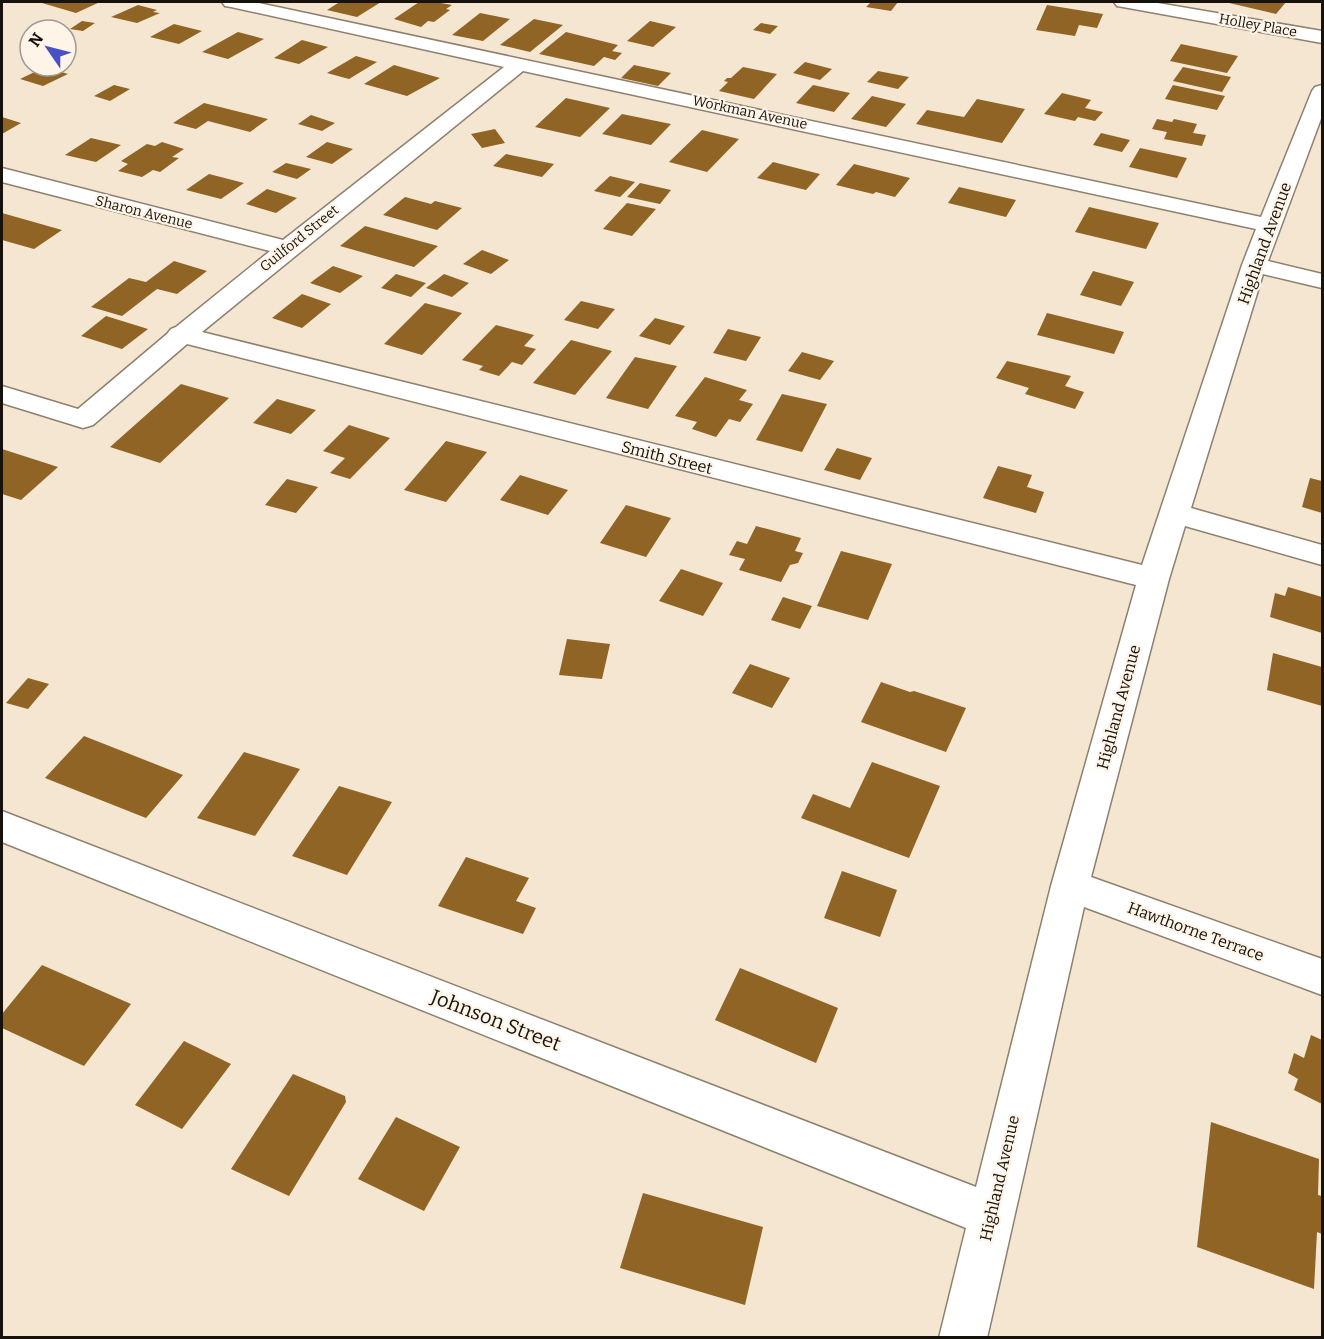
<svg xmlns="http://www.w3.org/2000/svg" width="1324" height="1339" viewBox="0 0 1324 1339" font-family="Bitter,serif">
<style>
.building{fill:#8f6424}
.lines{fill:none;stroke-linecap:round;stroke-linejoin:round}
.minor-casing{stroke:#8e806f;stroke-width:3}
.minor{fill:#fff;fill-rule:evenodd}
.labels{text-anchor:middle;stroke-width:4.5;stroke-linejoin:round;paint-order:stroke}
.far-street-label{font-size:14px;fill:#16110a;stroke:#fef4e8}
.street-label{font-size:16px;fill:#16110a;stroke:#fef4e8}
.near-street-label{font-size:20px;fill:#16110a;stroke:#fef4e8}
</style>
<rect width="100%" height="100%" fill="#f5e6d2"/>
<!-- building -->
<path class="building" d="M46 2H100L76 13 42 3Z
M333 2H381L357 17 327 10 338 3Z
M419 2H435L452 5 446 9 450 10 434 22 428 21 421 27 394 19Z
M871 2H898L891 11 866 7Z
M1225 2H1286L1276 14Z
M138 5 157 10 153 12 160 13 137 23 111 17Z
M1047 5 1103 14 1097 28 1079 25 1075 36 1036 30Z
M480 13 510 19 483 41 452 35Z
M534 19 563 25 530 52 500 45Z
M82 21 95 23 83 31 70 29Z
M650 21 676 27 653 47 627 41Z
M761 23 778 26 770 34 753 30Z
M174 24 202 31 179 44 150 37Z
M238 32 264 39 228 59 202 52Z
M566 32 618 45 612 51 622 53 615 60 604 57 594 66 539 54Z
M302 40 328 47 299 64 274 58Z
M1181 44 1238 56 1227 73 1170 61Z
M356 56 377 62 349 79 327 73Z
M805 62 832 69 820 80 793 73Z
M394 65 440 78 407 96 364 84Z
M634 65 671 73 658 86 621 78Z
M45 67 68 74 43 86 20 79Z
M743 67 777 74 754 99 719 91 728 82 724 81 727 78H731Z
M1183 67 1231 77 1222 92 1173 81Z
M878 71 909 77 898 89 867 82Z
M114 85 130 89 110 101 94 96Z
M813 85 850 93 834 112 796 103Z
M1173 85 1225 96 1217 110 1165 99Z
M1062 93 1091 100 1085 108 1103 112 1095 121 1078 117 1075 121 1044 114Z
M872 96 906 104 886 127 851 119Z
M566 98 610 108 580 137 535 127Z
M977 99 1025 109 1002 143 916 124 927 110 964 117Z
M204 103 268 119 250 132 208 121 196 129 173 123Z
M622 114 671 124 651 145 602 134Z
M311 115 335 123 322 131 298 124Z
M2 117 21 123 2 134Z
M1157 119 1172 122 1174 119 1197 124 1193 133 1206 135 1202 146 1164 139 1167 132 1152 129Z
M495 129 505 143 482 148 471 134Z
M702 130 739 139 707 172 669 162Z
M1101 133 1130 140 1122 152 1093 145Z
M91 138 121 145 96 162 65 155Z
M162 142 184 149 172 157 179 158 160 172 153 170 142 177 118 171 128 164 121 161 147 144 155 146Z
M327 142 353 149 332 164 306 157Z
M1140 148 1187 158 1177 178 1129 167Z
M506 154 554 164 542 177 493 166Z
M773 162 820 174 806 190 757 178Z
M286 163 311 169 297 179 272 172Z
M854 164 910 178 895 197 876 192 873 194 836 185Z
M209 174 244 183 221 199 186 190Z
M610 176 635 182 620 197 594 191Z
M640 183 671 190 660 204 627 197Z
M959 187 1016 200 1006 217 948 203Z
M267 189 297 198 276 213 246 204Z
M405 197 431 204 435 201 462 208 437 230 383 215Z
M627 203 656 209 632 236 603 229Z
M1089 207 1159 223 1146 249 1075 232Z
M2 213 62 230 34 249 2 240Z
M365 226 438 246 414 267 340 246Z
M482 250 509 260 491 274 463 264Z
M174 261 207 271 177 294 157 289 122 316 91 307 129 278 146 282Z
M333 266 363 276 340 293 310 283Z
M1093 271 1134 282 1121 306 1080 295Z
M396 274 426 283 411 297 381 288Z
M444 274 469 283 452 297 426 288Z
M302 294 331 304 302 328 272 318Z
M581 301 615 309 598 329 564 320Z
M425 303 462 313 422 355 384 344Z
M1047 313 1124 332 1114 354 1037 335Z
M106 316 148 329 122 349 81 336Z
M655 318 685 326 670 345 639 336Z
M496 325 534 335 524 346 536 349 522 365 512 362 499 376 479 370 483 366 462 360Z
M728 329 761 337 746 361 713 353Z
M571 340 612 351 575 395 533 383Z
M802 352 834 361 820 380 788 371Z
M635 357 677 366 648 409 606 398Z
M1007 361 1071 376 1065 386 1084 392 1075 409 1025 394 1029 388 996 378Z
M705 377 747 390 739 400 753 404 740 422 729 419 716 437 692 429 697 422 675 416Z
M181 384 229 398 160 463 110 447Z
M782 394 827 404 802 452 756 440Z
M277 399 316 410 291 434 253 423Z
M349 425 390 438 350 479 330 473 345 458 323 451Z
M446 441 487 452 446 502 404 490Z
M837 448 872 458 860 480 824 470Z
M2 449 58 467 21 500 2 494Z
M998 466 1032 475 1027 487 1044 492 1036 513 983 498Z
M520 475 568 490 548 515 500 500Z
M1310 478 1322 481V513L1302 507Z
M287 479 318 487 296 513 265 505Z
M626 505 671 518 646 557 600 543Z
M756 526 801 538 795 551 803 553 798 563 790 565 781 582 739 570 745 559 729 555 737 541 747 544Z
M841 551 892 564 868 620 817 606Z
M681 569 723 583 703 616 659 601Z
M1288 587 1322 597V633L1270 617 1275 593 1285 596Z
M783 597 812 606 800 629 771 620Z
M567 639 610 644 602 679 559 675Z
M1273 653 1322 667V706L1267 690Z
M750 664 790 678 772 708 732 693Z
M28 678 49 684 28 709 6 703Z
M881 682 910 692 914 691 966 708 946 752 861 722Z
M84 736 183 775 146 818 45 778Z
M244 752 300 769 255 836 197 818Z
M872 762 940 786 909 858 801 818 813 794 850 808Z
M339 786 392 802 347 875 292 856Z
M466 857 529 878 516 901 536 908 523 934 438 906Z
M842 871 897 890 880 937 824 918Z
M42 965 131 1004 84 1066 2 1028V1014Z
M740 968 838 1008 816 1063 715 1020Z
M1311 1035 1322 1040V1104L1294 1090 1298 1079 1288 1073 1294 1053 1304 1058Z
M184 1041 231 1064 182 1129 135 1105Z
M293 1074 345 1096 346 1102 289 1196 231 1169Z
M396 1117 460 1147 424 1211 358 1179Z
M1211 1122 1319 1159 1318 1195 1322 1196V1234L1317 1232 1314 1289 1197 1247Z
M643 1193 763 1227 745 1305 620 1268Z"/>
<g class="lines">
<defs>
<path id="minor" d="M222 2H254L1261 217 1312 91 1315 87 1322 85V116L1268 261 1322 274V288L1263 274 1191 508 1322 545V565L1185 526 1169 579 1091 877 1322 959V995L1084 907 987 1338H939L966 1228 2 842V811L976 1187 1051 886 1136 585 187 344 93 425 83 428 2 403V386L78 409 167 334 171 329 176 327 270 251 2 182V168L283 240 504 67 231 7 225 6ZM523 71 1256 229 1242 265 1142 565 202 332Z
M1114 2H1152L1322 31V43L1123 7 1117 6Z"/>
</defs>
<!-- minor casing -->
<use href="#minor" class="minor-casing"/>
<!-- minor -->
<use href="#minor" class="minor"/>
</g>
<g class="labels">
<!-- far-street labels -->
<g class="far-street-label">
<text transform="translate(1258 25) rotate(10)" y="5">Holley Place</text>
<text transform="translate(750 112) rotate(12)" y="5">Workman Avenue</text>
<text transform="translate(144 212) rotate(14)" y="5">Sharon Avenue</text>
<text transform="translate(299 238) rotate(-39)" y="5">Guilford Street</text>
</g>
<!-- street labels -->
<g class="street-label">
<text transform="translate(1264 243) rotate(-70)" y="6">Highland Avenue</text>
<text transform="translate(667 457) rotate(14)" y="6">Smith Street</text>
<text transform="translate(1118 707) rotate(-75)" y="6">Highland Avenue</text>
<text transform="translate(1196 931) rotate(20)" y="6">Hawthorne Terrace</text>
<text transform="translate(999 1178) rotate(-77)" y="6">Highland Avenue</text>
</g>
<!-- near-street labels -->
<g class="near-street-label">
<text transform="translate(496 1020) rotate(21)" y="7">Johnson Street</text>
</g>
</g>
<!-- border -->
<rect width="1324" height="1339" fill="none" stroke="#16110a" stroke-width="6"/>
<!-- north arrow -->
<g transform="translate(48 48) rotate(305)"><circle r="28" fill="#fef4e8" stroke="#a1998f" stroke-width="1.5"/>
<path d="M0-4.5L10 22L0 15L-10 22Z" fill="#494fc5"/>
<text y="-9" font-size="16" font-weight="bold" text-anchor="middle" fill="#16110a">N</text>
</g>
</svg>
